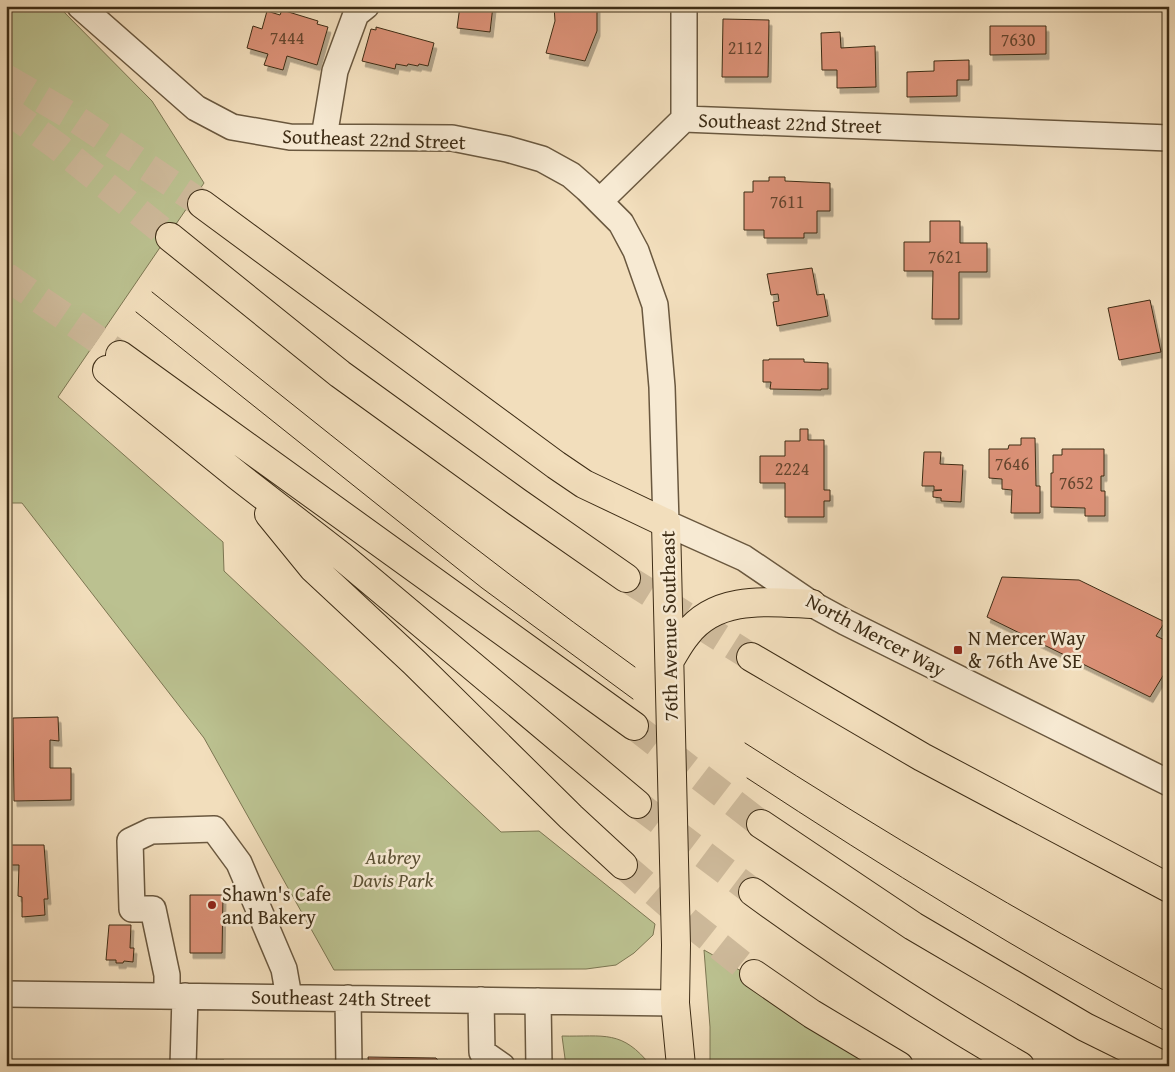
<svg xmlns="http://www.w3.org/2000/svg" width="1175" height="1072" viewBox="0 0 1175 1072" font-family="'Gentium Book Plus',serif">
<style>
.green{fill:#bbc190;stroke:#7c7652}
.building{fill:#db9177;stroke:#3d2c15;filter:url(#shadow)}
.lines{fill:none;stroke-linecap:round;stroke-linejoin:round}
.highway-tunnel{stroke:#ceba9b;stroke-width:28;stroke-dasharray:28 14;stroke-linecap:butt}
.minor-casing{stroke:#6a583f;stroke-width:28}
.major-casing{stroke:#3d2c15;stroke-width:30}
.highway-casing{stroke:#3d2c15;stroke-width:30}
.minor{stroke:#f7ead3;stroke-width:25}
.major{stroke:#f2debc;stroke-width:28}
.highway{stroke:#f2debc;stroke-width:28}
.tram{stroke:#3d2c15;stroke-width:1}
.poi-dot{fill:#8f2418;stroke:#f7ead3;stroke-width:2}
.labels{text-anchor:middle;stroke-width:5;stroke-linejoin:round;paint-order:stroke}
.number-label{font-size:18px;fill:#64452e}
.street-label{font-size:20px;fill:#3d2c15;stroke:#f7ead3}
.poi-label{font-size:20px;fill:#3d2c15;stroke:#f7ead3;text-anchor:start}
.park-label{font-size:20px;font-style:italic;fill:#5c5134;stroke:#f7ead3}
</style>
<defs>
<filter id="shadow"><feDropShadow dx="3" dy="5.5" stdDeviation="0" flood-color="#0004"/></filter>
</defs>
<rect width="100%" height="100%" fill="#f2debc"/>
<filter id="stains"><feTurbulence type="fractalNoise" baseFrequency=".004" numOctaves="4"/><feColorMatrix values="0 0 0 0 .2 0 0 0 0 .09 0 0 0 0 .02 0 0 0 .5 -.17"/></filter>
<radialGradient id="worn" r=".72"><stop offset=".6" stop-color="#630" stop-opacity="0"/><stop offset="1" stop-color="#630" stop-opacity=".3"/></radialGradient>
<!-- green -->
<path class="green" d="M6 6H58L152 101 204 183 58 397 223 542 224 571 501 832 539 831 655 924 653 935 634 953 616 965 586 969 334 970 204 738 22 503H6Z
M704 950 909 1066H710V1027Z
M562 1036C604 1037 622 1029 651 1066H566Z"/>
<!-- building -->
<path class="building" d="M460 6H493L490 32 457 28Z
M554 6H597V31L585 61 546 53 555 21Z
M282 10 318 21 317 24 328 27 317 65 287 56 283 70 264 65 268 54 247 48 253 26 262 29 267 11 280 15Z
M723 19 769 20 768 77H722Z
M990 26H1046V54L990 55Z
M376 27 434 43 428 66 419 64 418 66 408 64 407 66 396 64 395 69 362 61 371 29 376 30Z
M840 32 841 48 875 46 876 87 837 88V70H822L821 33Z
M1166 39H1169V76H1166Z
M969 60V80H957V96L907 97V72L934 71V61Z
M769 177H785V181L830 183V211H817V233H804V238H764V230H744V192H753V181H769Z
M930 221H960V243H987V272H959V319H932L933 271H904V242H930Z
M812 268 817 295 824 294 828 316 777 326 773 302 779 301 778 294 771 295 767 274Z
M1150 300 1161 352 1119 360 1108 308Z
M769 359H804V362L828 363V389H821V390L770 389 771 382H763V360H769Z
M800 429H808V440H824V490H830V501H824V517H785V483H760V456H785V441H800Z
M1021 438H1035L1036 486H1040V513H1011L1012 490 1002 489V479L989 478V449H1008L1009 445H1021Z
M1062 449H1104V476H1101V491H1105V516H1085V508L1051 507V473H1053V455H1062Z
M924 452H941L940 464 963 465 961 502 941 501V498L933 497V491L942 490H934V486H922Z
M1002 577 1079 580 1165 622 1156 636 1169 642V666L1150 697 987 617Z
M58 717 59 741 50 740V768H71V800L14 801 13 718Z
M10 845H44L48 899H44L45 915 22 917V897L18 896 19 865H10Z
M190 895H223L222 953H190Z
M109 925H131L130 948H134L133 962 124 961 123 963H116V960H106Z
M368 1057 436 1058 443 1066H369Z
M200 1060H224V1065L245 1066H200Z"/>
<g class="lines">
<!-- highway-tunnel -->
<path class="highway-tunnel" d="M6 78 76 119 202 204
M6 109 57 146 170 237
M6 276 120 355
M626 578 751 657
M634 726 761 824
M637 804 753 892
M623 865 690 923 754 974"/>
<defs>
<path id="minor" d="M80 6 196 108 232 127 290 137 452 138 507 149 542 159 571 175 587 189 621 223 636 251 655 305 662 387 666 523 744 558 812 604 845 622 1169 783
M684 6V119
M324 137 335 71 356 14 366 6
M600 201 684 119 1169 138
M6 994 675 1003
M167 996V975L153 909H132L130 841 151 831 214 829 239 863 284 969 289 997
M348 998 349 1066
M481 1000 482 1052 502 1066
M538 1001 539 1066
M183 1066 185 996"/>
<path id="major" d="M666 523 676 945 675 1003 681 1066
M670 660C675 652 680 642 687 634 717 595 768 602 812 604"/>
<path id="highway" d="M202 204 556 465 584 484 666 523
M170 237 340 374 517 502 626 578
M120 355 634 726
M107 370 238 476 340 555 637 804
M269 514 313 568 415 663 571 817 623 865
M751 657 922 757 1169 888
M761 824 913 926 1085 1027 1164 1066
M753 892C839 955 928 1012 1020 1066
M754 974 812 1014 899 1066"/>
</defs>
<!-- minor casing -->
<use href="#minor" class="minor-casing"/>
<!-- major casing -->
<use href="#major" class="major-casing"/>
<!-- highway casing -->
<use href="#highway" class="highway-casing"/>
<!-- minor -->
<use href="#minor" class="minor"/>
<!-- major -->
<use href="#major" class="major"/>
<!-- highway -->
<use href="#highway" class="highway"/>
<!-- tram -->
<path class="tram" d="M152 292C311 419 469 548 635 667
M136 312 482 588 633 699
M745 743C883 832 1024 915 1169 993
M747 778C884 868 1024 955 1169 1033"/>
</g>
<!-- markers -->
<g class="poi-dot">
<rect x="953" y="645" width="10" height="10" rx="2.5"/>
<circle cx="212" cy="905" r="5"/>
</g>
<g class="labels">
<!-- number labels -->
<g class="number-label">
<text x="287" y="44">7444</text>
<text x="1018" y="46">7630</text>
<text x="745" y="54">2112</text>
<text x="787" y="208">7611</text>
<text x="945" y="263">7621</text>
<text x="1012" y="470">7646</text>
<text x="792" y="475">2224</text>
<text x="1076" y="489">7652</text>
</g>
<!-- street labels -->
<g class="street-label">
<text transform="translate(790 123) rotate(2)" y="7">Southeast 22nd Street</text>
<text transform="translate(374 139) rotate(2)" y="7">Southeast 22nd Street</text>
<text transform="translate(669 626) rotate(-91)" y="7">76th Avenue Southeast</text>
<text transform="translate(876 635) rotate(28)" y="7">North Mercer Way</text>
<text transform="translate(341 998) rotate(1)" y="7">Southeast 24th Street</text>
</g>
<!-- poi labels -->
<g class="poi-label">
<text x="968" y="645">N Mercer Way<tspan x="968" dy="23">&amp; 76th Ave SE</tspan></text>
<text x="222" y="901">Shawn's Cafe<tspan x="222" dy="23">and Bakery</tspan></text>
</g>
<!-- park labels -->
<g class="park-label">
<text x="393" y="864">Aubrey<tspan x="393" dy="23">Davis Park</tspan></text>
</g>
</g>
<!-- margin -->
<rect width="1175" height="1072" fill="none" stroke="#f2debc" stroke-width="25"/>
<rect x="8" y="8" width="1160" height="1057" fill="none" stroke="#3d2c15" stroke-width="2.5"/>
<rect x="12" y="12" width="1150" height="1047" fill="none" stroke="#3d2c15"/>
<rect width="100%" height="100%" filter="url(#stains)"/>
<rect width="100%" height="100%" fill="url(#worn)"/>
</svg>
